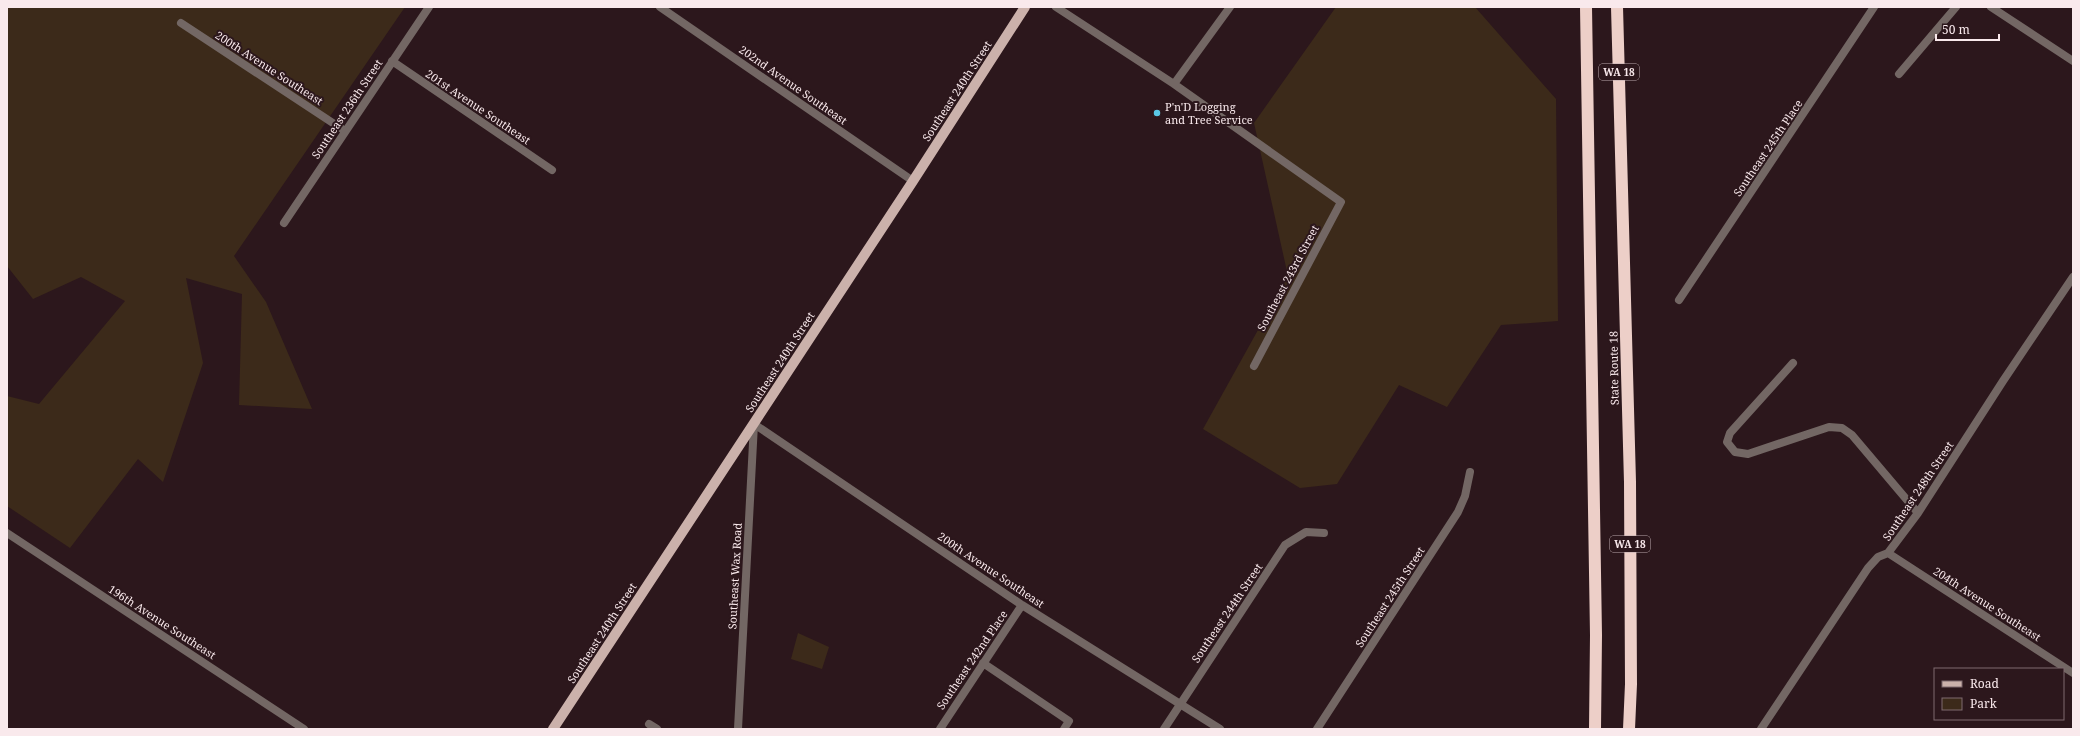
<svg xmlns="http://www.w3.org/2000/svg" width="2080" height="736" viewBox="0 0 2080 736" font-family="'Noto Serif',serif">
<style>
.green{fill:#3c2a1a}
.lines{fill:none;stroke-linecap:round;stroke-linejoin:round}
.minor{stroke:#736764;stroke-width:8}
.major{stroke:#cbb1ab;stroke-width:10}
.highway{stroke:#edcfc8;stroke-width:12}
.poi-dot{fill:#5ac8e6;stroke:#2c171c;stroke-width:1.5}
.labels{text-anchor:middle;stroke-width:4;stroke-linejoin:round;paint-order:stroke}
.shield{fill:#2c171c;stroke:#bcaaae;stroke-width:1}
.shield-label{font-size:10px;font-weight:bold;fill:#f9e9ec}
.street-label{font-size:11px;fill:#f9e9ec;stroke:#2c171c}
.poi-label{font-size:11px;fill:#f9e9ec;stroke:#2c171c;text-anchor:start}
</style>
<rect width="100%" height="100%" fill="#2c171c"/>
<!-- green -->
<path class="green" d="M7 7H405L234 256 266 302 312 409 239 405 242 294 186 278 203 363 163 482 138 459 70 548 7 506V396L39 404 125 301 81 277 33 299 7 266Z
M1336 7H1475L1556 99 1558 321 1501 325 1447 407 1399 385 1337 484 1300 488 1203 429 1288 276 1254 123Z
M798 633 829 647 822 669 791 659Z"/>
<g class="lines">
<!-- minor -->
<path class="minor" d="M660 7 913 181
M1056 7 1174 84 1341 202 1254 366
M1991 7 2073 61
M181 23 345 131
M392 61 552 170
M1899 74 1956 7
M1174 84 1230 7
M284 223 429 7
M1679 300 1874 7
M1793 363 1730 433 1727 442 1735 452 1748 454 1829 427 1842 428 1852 435 1918 513
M754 424 1022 605 1220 729
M7 533 304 729
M1888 553 2073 673
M983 663 1069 721 1064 729
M649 724 657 729
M738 729 754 424
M940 729 1022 605
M1164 729 1285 545 1306 532 1324 533
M1317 729 1458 512 1465 496 1470 472
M1761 729 1868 568 1878 557 1888 553 1918 513 2003 381 2073 277"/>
<!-- major -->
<path class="major" d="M553 729 913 181 1025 7"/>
<!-- highway -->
<path class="highway" d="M1586 7 1596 635 1595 729
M1617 7 1630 482 1631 684 1629 729"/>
</g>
<!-- markers -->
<circle class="poi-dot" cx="1157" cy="113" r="4"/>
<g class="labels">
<!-- shield labels -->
<g class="shield">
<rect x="1599" y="64" width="40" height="16" rx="3"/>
<rect x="1610" y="536" width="40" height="16" rx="3"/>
</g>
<g class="shield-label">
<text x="1619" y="76">WA 18</text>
<text x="1630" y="548">WA 18</text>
</g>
<!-- street labels -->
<g class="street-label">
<text transform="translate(269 68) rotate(33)" y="4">200th Avenue Southeast</text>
<text transform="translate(793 85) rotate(35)" y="4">202nd Avenue Southeast</text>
<text transform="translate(957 91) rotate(-57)" y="4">Southeast 240th Street</text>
<text transform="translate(478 107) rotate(34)" y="4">201st Avenue Southeast</text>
<text transform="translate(347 109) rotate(-56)" y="4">Southeast 236th Street</text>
<text transform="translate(1768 148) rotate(-56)" y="4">Southeast 245th Place</text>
<text transform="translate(1288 278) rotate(-62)" y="4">Southeast 243rd Street</text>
<text transform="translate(780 362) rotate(-57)" y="4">Southeast 240th Street</text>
<text transform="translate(1614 368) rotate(-91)" y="4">State Route 18</text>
<text transform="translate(1918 491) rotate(-56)" y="4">Southeast 248th Street</text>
<text transform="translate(991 570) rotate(34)" y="4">200th Avenue Southeast</text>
<text transform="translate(735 576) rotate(-87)" y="4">Southeast Wax Road</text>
<text transform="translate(1390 597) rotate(-57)" y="4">Southeast 245th Street</text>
<text transform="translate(1987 604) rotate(33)" y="4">204th Avenue Southeast</text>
<text transform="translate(1227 613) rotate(-56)" y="4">Southeast 244th Street</text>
<text transform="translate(162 622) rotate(33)" y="4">196th Avenue Southeast</text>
<text transform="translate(602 633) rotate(-57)" y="4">Southeast 240th Street</text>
<text transform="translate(972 660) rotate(-56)" y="4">Southeast 242nd Place</text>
</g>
<!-- poi labels -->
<g class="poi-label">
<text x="1165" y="111">P'n'D Logging<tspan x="1165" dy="13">and Tree Service</tspan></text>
</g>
</g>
<!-- border -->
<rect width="2080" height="736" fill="none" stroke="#f9e9ec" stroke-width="16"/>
<!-- legend -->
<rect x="1934" y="668" width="130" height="52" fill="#2c171c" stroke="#7e6b6f"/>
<rect x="1942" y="681" width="20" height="6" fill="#cbb1ab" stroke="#7e6b6f"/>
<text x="1970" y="688" font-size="12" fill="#f9e9ec">Road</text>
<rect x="1942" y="698" width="20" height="12" fill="#3c2a1a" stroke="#7e6b6f"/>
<text x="1970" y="708" font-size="12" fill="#f9e9ec">Park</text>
<!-- scale -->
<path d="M1936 34v6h63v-6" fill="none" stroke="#f9e9ec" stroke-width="2"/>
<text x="1942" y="34" font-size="12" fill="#f9e9ec" stroke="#2c171c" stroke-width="3" paint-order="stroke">50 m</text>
</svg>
